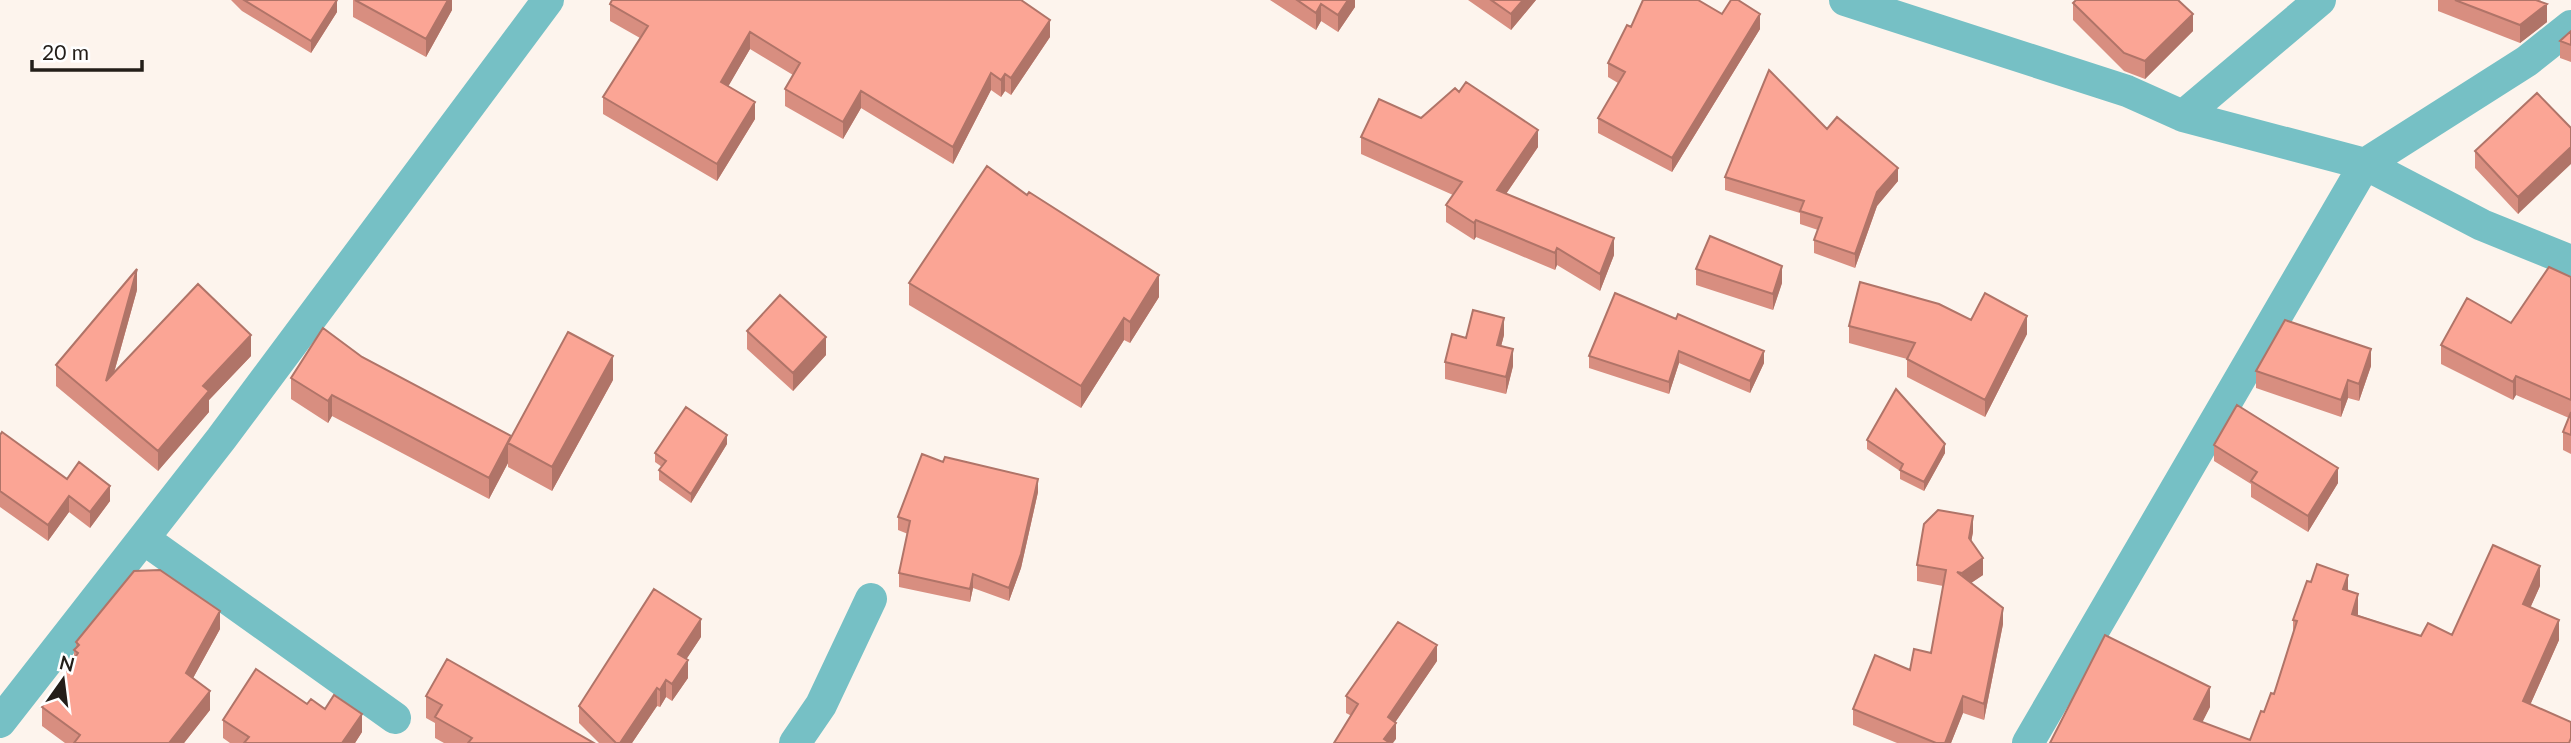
<svg xmlns="http://www.w3.org/2000/svg" width="2571" height="743" viewBox="0 0 2571 743" font-family="Lato,sans-serif">
<style>
.lines{fill:none;stroke-linecap:round;stroke-linejoin:round}
.street{stroke:#76c0c5;stroke-width:32}
.wall{fill:#d88e80}
.shaded-wall{fill:#b07468}
.building{fill:#fba595;stroke:#b07468;stroke-width:2}
</style>
<rect width="100%" height="100%" fill="#fdf4ed"/>
<g class="lines">
<!-- street -->
<path class="street" d="M1845 0 2127 91 2183 116 2365 164 2482 225 2571 261
M2183 116 2320 0
M144 539 395 718
M0 722 221 439 548 0
M795 743 821 705 871 599
M2028 743 2365 164 2527 61 2571 26"/>
</g>
<!-- wall -->
<path class="wall" d="M231 0H337V12L311 53 242 11Z
M353 0H452V10L426 57 353 17Z
M1270 0H1355V7L1338 32 1321 21 1316 30Z
M1468 0H1536L1511 30Z
M2438 0H2536L2547 22 2520 43 2438 11Z
M2073 3 2193 31 2145 79 2124 71 2073 20Z
M610 4 1050 37 1011 95 1005 91 1001 97 991 90 953 164 861 108 843 139 785 106V89L793 75 750 49 728 86 755 119 717 181 603 114V97L640 38 610 21Z
M1722 14 1760 29 1672 172 1598 133V118L1618 83 1608 77V63L1631 27Z
M2571 31V62L2560 58V41Z
M1459 92 1538 147 1506 194 1614 255 1600 291 1557 265 1555 270 1476 237 1474 240 1446 222V205L1453 195 1361 154V137L1421 118Z
M2571 128 2518 214 2475 168V151Z
M1827 129 1898 181 1877 206 1855 268 1814 253V240L1818 230 1800 224V213L1725 190V177Z
M1696 269 1782 283 1773 310 1696 285Z
M2571 277V454L2563 450V432L2569 418 2516 395 2513 400 2441 364V345L2511 323Z
M909 283 1159 297 1130 343 1124 340 1081 408 909 305Z
M137 290 114 373 251 356 209 400V412L158 471 56 386V365Z
M1615 293 1764 363 1750 393 1679 363 1669 394 1589 368V356Z
M1971 320 2027 334 1985 417 1907 377V359L1849 343V326Z
M747 331 826 355 793 391 747 349Z
M1504 335 1501 346 1513 366 1506 394 1445 379V362L1466 338Z
M362 357 511 436 613 380 552 491 508 467V463L489 499 332 416 328 423 291 399V378Z
M2371 366 2359 401 2348 398 2341 417 2256 388V371Z
M0 435 67 479 110 501 90 528 69 512 48 541 0 507Z
M1867 440 1945 453 1924 491 1900 479V471L1867 449Z
M727 444 691 503 659 480V470L662 467 655 462V453Z
M2214 445 2338 483 2308 532 2251 497V484L2214 461Z
M943 462 1038 492 1021 568 1009 601 973 588 970 602 899 587V573L908 534 898 530V517Z
M1973 532 1971 541 1983 575 1971 583 2003 624 1984 720 1963 713 1951 743H1897L1853 725V709L1910 670 1931 653 1943 586 1917 581V565Z
M2540 586 2530 608 2559 640 2530 705 2571 743H2050L2210 707 2202 722 2250 740 2274 694 2293 634V620L2348 591 2358 614V615L2421 636 2452 635Z
M220 629 193 678 210 710 184 743H65L42 726V707L74 660V650L76 648V642Z
M701 637 686 659 688 678 672 701 666 697 660 707 657 706 632 743H599L579 723V706Z
M1437 661 1395 722 1396 739 1346 713V696Z
M426 696 594 743H444L435 738V723L426 718Z
M307 704 362 732 355 743H230L223 738V720Z"/>
<!-- shaded-wall -->
<path class="shaded-wall" d="M337 0V12L311 53V41Z
M448 0H452V10L426 57V39Z
M1348 0H1355V7L1338 32V15Z
M1523 0H1536L1511 30V14Z
M1321 4V21L1316 30V13Z
M2547 4V22L2520 43V25Z
M1760 14V29L1672 172V158Z
M2193 14V31L2145 79V61Z
M1050 20V37L1011 95V78Z
M750 32V49L721 99V82Z
M991 73V90L953 164V147Z
M1005 74V91L1001 97V80Z
M861 91V108L843 139V122Z
M755 102V119L717 181V164Z
M1538 130V147L1497 207V190Z
M2571 147V164L2518 214V197Z
M1898 168V181L1877 206 1855 268V254L1877 192Z
M1476 220V237L1474 240V223Z
M1614 238V255L1600 291V274Z
M1557 248V265L1555 270V253Z
M1782 266V283L1773 310V294Z
M137 269V290L106 401V381Z
M1159 275V297L1130 343V322Z
M2027 316V334L1985 417V400Z
M1124 318V340L1081 408V386Z
M1504 318V335L1497 362V345Z
M251 335V356L209 400V412L158 471V451L203 386Z
M826 337V355L793 391V373Z
M1513 349V366L1506 394V377Z
M2371 349V366L2359 401V384Z
M1679 351V363L1669 394V382Z
M1764 351V363L1750 393V381Z
M613 356V380L552 491V467Z
M2516 376V395L2513 400V382Z
M2348 380V398L2341 417V400Z
M332 395V416L328 423V401Z
M727 435V444L691 503V494Z
M511 436 508 443V463L489 499V478Z
M1945 444V453L1924 491V482Z
M2338 468V483L2308 532V516Z
M1038 479V492L1021 568 1009 601V588Z
M110 486V501L90 528V512Z
M69 496V512L48 541V525Z
M1973 516V532L1969 554V538Z
M1983 558V575L1962 589V573Z
M2540 566V586L2523 624V604Z
M973 574V588L970 602V589Z
M2348 575V594L2343 589Z
M2358 594V614L2352 633V614Z
M2003 608V624L1984 720V704Z
M220 611V629L186 691V673Z
M701 619V637L678 672V654Z
M2559 620V640L2523 721V701Z
M1437 645V661L1388 733V717Z
M688 660V678L672 701V684Z
M666 680V697L660 707V690Z
M2210 687V707L2194 739V719Z
M657 688V706L632 743H620Z
M210 691V710L184 743H169Z
M1963 696V713L1951 743H1945Z
M362 714V732L355 743H342Z
M1396 723V739L1393 743H1384V739Z"/>
<!-- building -->
<path class="building" d="M244 0H337L311 41Z
M355 0H448L426 39Z
M612 0H1021L1050 20 1011 78 1005 74 1001 80 991 73 953 147 861 91 843 122 785 89 800 63 750 32 721 82 755 102 717 164 603 97 648 26 610 4Z
M1297 0H1348L1338 15 1321 4 1316 13Z
M1491 0H1523L1511 14Z
M1643 0H1698L1722 14 1731 0H1738L1760 14 1672 158 1598 118 1625 72 1608 63 1627 25 1631 27Z
M2076 0H2178L2193 14 2145 61 2124 53 2073 3Z
M2455 0H2536L2547 4 2520 25Z
M2571 31V45L2560 41Z
M1769 70 1827 129 1837 117 1898 168 1877 192 1855 254 1814 240 1822 218 1800 211 1804 201 1725 177Z
M1466 82 1538 130 1497 190 1614 238 1600 274 1557 248 1555 253 1476 220 1474 223 1446 205 1462 182 1361 137 1379 99 1421 118 1455 88 1459 92Z
M2537 93 2571 128V147L2518 197 2475 151Z
M987 166 1027 195 1029 192 1159 275 1130 322 1124 318 1081 386 909 283Z
M1710 236 1782 266 1773 294 1696 269Z
M2549 267 2571 277V400L2516 376 2513 382 2441 345 2467 298 2511 323Z
M137 269 106 381 198 284 251 335 203 386 209 391 158 451 56 365Z
M1860 282 1939 304 1971 320 1985 293 2027 316 1985 400 1907 359 1915 343 1849 326Z
M1615 293 1676 319 1678 314 1764 351 1750 381 1679 351 1669 382 1589 356Z
M780 295 826 337 793 373 747 331Z
M1473 310 1504 318 1497 345 1513 349 1506 377 1445 362 1452 334 1466 338Z
M2285 320 2371 349 2359 384 2348 380 2341 400 2256 371Z
M323 328 362 357 511 436 489 478 332 395 328 401 291 378Z
M568 332 613 356 552 467 508 443Z
M1896 389 1945 444 1924 482 1900 470 1903 464 1867 440Z
M2237 405 2338 468 2308 516 2251 481 2257 472 2214 445Z
M686 407 727 435 691 494 659 470 666 461 655 453Z
M2571 412V435L2563 432Z
M2 432 67 479 79 462 110 486 90 512 69 496 48 525 0 491V435Z
M922 454 943 462 945 457 1038 479 1021 554 1009 588 973 574 970 589 899 573 910 521 898 517Z
M1938 510 1973 516 1969 538 1983 558 1962 573 1957 572 2003 608 1984 704 1963 696 1945 743H1936L1853 709 1875 655 1910 670 1914 649 1931 653 1946 570 1917 565 1924 524Z
M2493 545 2540 566 2523 604 2559 620 2523 701 2571 722V738L2569 743H2050L2105 635 2210 687 2194 719 2250 740 2261 711 2264 712 2271 693 2274 694 2297 621 2293 620 2307 581 2311 582 2317 564 2348 575 2343 589 2358 594 2352 614 2421 636 2428 623 2452 635Z
M160 570 220 611 186 673 210 691 169 743H74L80 735 42 707 78 653 74 650 79 645 76 642 134 571Z
M654 589 701 619 678 654 688 660 672 684 666 680 660 690 657 688 620 743H616L579 706Z
M1398 622 1437 645 1388 717 1396 723 1384 739 1390 743H1334L1358 704 1346 696Z
M447 659 594 743H468L472 738 435 717 442 705 426 696Z
M256 669 307 704 311 699 325 709 334 695 362 714 342 743H244L249 737 223 720Z"/>
<!-- north arrow -->
<g transform="translate(63 680) rotate(14)" stroke="#ffffff" stroke-width="5" paint-order="stroke">
<path d="M0-5L12 26L0 18L-12 26Z" fill="#231e19"/>
<text y="-10" font-size="19" font-weight="bold" text-anchor="middle" fill="#231e19">N</text>
</g>
<!-- scale -->
<path d="M32 60v10h110v-10" fill="none" stroke="#231e19" stroke-width="3.5"/>
<text x="42" y="60" font-size="21" fill="#231e19" stroke="#ffffff" stroke-width="5" paint-order="stroke">20 m</text>
</svg>
